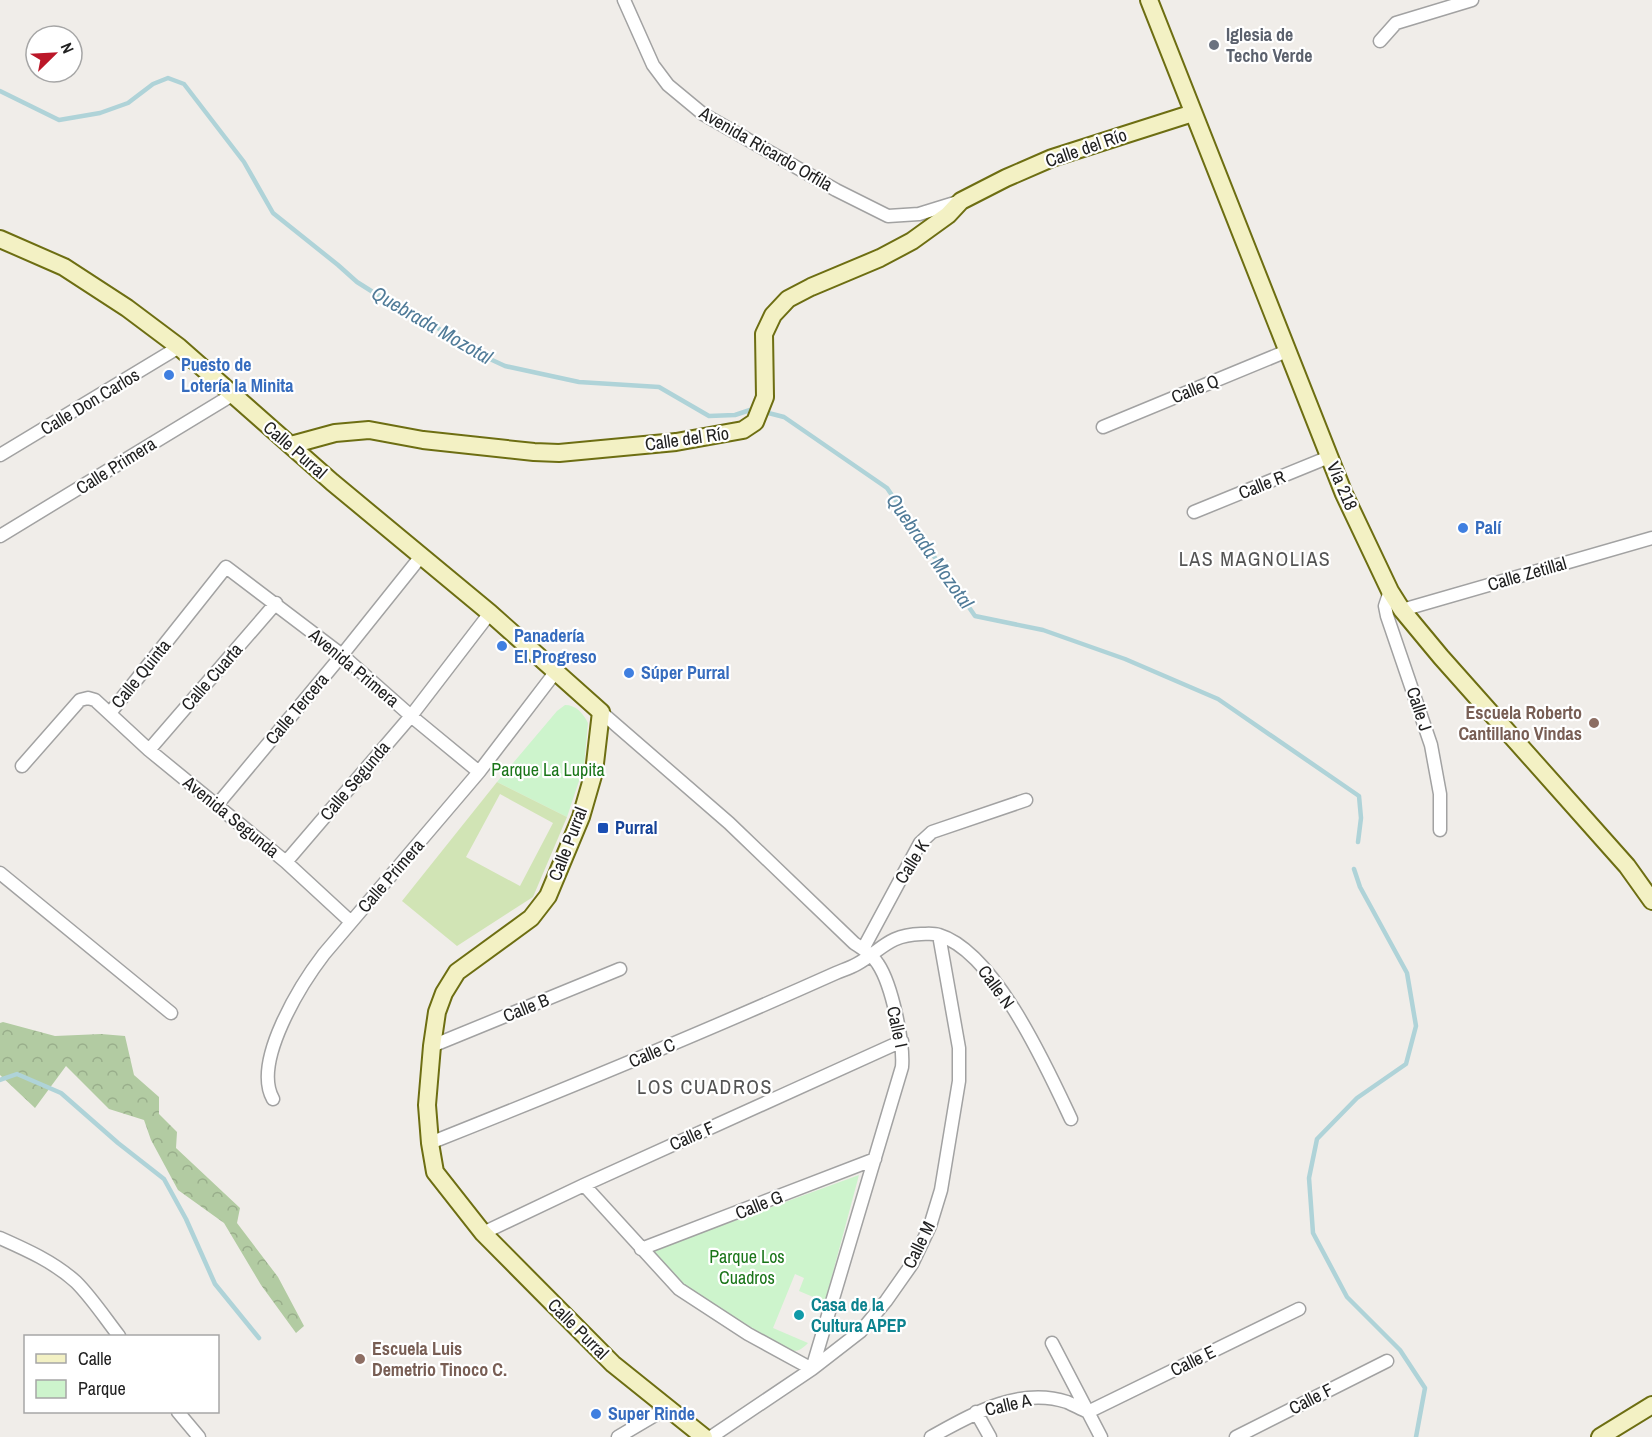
<svg xmlns="http://www.w3.org/2000/svg" width="1652" height="1437" viewBox="0 0 1652 1437" font-family="'Archivo Narrow',sans-serif">
<style>
.forest{fill:url(#forest-crowns)}
.park{fill:#cdf4cc}
.garden{fill:#d1e4b5;fill-rule:evenodd}
.lines{fill:none;stroke-linecap:round;stroke-linejoin:round}
.stream{stroke:#afd3d8;stroke-width:4.5}
.street-casing{stroke:#a2a2a2;stroke-width:15}
.secondary-casing{stroke:#6d6e12;stroke-width:20}
.street{stroke:#fff;stroke-width:12}
.secondary{stroke:#f3f1c4;stroke-width:16}
.worship-dot{fill:#6b7280;stroke:#fff;stroke-width:2}
.shop-dot{fill:#3f7fe0;stroke:#fff;stroke-width:2}
.education-dot{fill:#8d6e63;stroke:#fff;stroke-width:2}
.transit-dot{fill:#1a4fb4;stroke:#fff;stroke-width:2}
.culture-dot{fill:#0f9aa8;stroke:#fff;stroke-width:2}
.labels{text-anchor:middle;stroke-width:4.5;stroke-linejoin:round;paint-order:stroke}
.worship-label{font-size:18px;font-weight:bold;fill:#5b616d;stroke:#fff;text-anchor:start}
.street-label{font-size:18px;fill:#212121;stroke:#fff}
.shop-label{font-size:18px;font-weight:bold;fill:#366cbe;stroke:#fff;text-anchor:start}
.education-label{font-size:18px;font-weight:bold;fill:#785e54;stroke:#fff;text-anchor:end}
.park-label{font-size:18px;fill:#1a7519;stroke:#fff}
.transit-label{font-size:18px;font-weight:bold;fill:#164399;stroke:#fff;text-anchor:start}
.culture-label{font-size:18px;font-weight:bold;fill:#0d838f;stroke:#fff;text-anchor:start}
.water-label{font-size:20px;font-style:italic;fill:#507b98;stroke:#fff}
.neighbourhood-label{font-size:20px;letter-spacing:1.5px;fill:#545454;stroke:#fff}
</style>
<defs>
<pattern id="forest-crowns" width="20" height="18" patternUnits="userSpaceOnUse" patternTransform="scale(1.5)"><rect width="20" height="18" fill="#b2cba2"/><path d="M2 6a3 3 0 1 1 6 0M12 15a3 3 0 1 1 6 0" fill="none" stroke="#99ae8b"/></pattern>
</defs>
<rect width="100%" height="100%" fill="#f0ede9"/>
<!-- forest -->
<path class="forest" d="M3 1022 55 1036 101 1034 125 1036 134 1075 159 1097V1114L177 1132 176 1148 240 1208 237 1223 278 1277 304 1326 296 1333 261 1285 224 1223 178 1190 151 1140 144 1120 109 1109 66 1066 35 1108 0 1075V1023Z"/>
<!-- park -->
<path class="park" d="M565 705C576 705 583 713 588 723L584 766 567 817 497 782 557 711Z
M859 1175 825 1302 799 1291 804 1278 795 1274 773 1328 808 1343C802 1349 797 1353 788 1350L683 1286 652 1251Z"/>
<!-- garden -->
<path class="garden" d="M497 782 567 817 533 897 457 946 402 901ZM500 794 553 823 520 886 466 857Z"/>
<g class="lines">
<!-- stream -->
<path class="stream" d="M0 91 59 120 100 113 128 103 153 84 168 78 184 84 244 162 273 213 338 265 357 282 376 294 419 314 462 346 505 366 579 382 659 387 709 416 735 415 753 409 784 417 887 488 975 616 1043 630 1125 659 1218 699 1359 796 1361 818 1358 842
M1354 869 1360 887 1407 973 1416 1026 1406 1064 1357 1098 1317 1139 1309 1178 1313 1233 1347 1297 1400 1350 1425 1388 1416 1437
M0 1080 17 1074 61 1093 118 1143 164 1179 186 1219 215 1284 259 1338"/>
<defs>
<path id="street" d="M624 0 653 65 668 85 703 114 836 190 888 216 919 214 961 201
M1380 41 1396 23 1472 0
M1103 427 1287 351
M0 455 179 347
M1194 512 1329 457
M0 536 232 395
M1390 591 1385 606 1387 616 1431 745 1440 794V830
M1402 610 1652 538
M601 712 729 823 854 943C863 949 872 954 878 964 892 985 904 1043 902 1067L812 1369 711 1437
M110 713 226 567 342 655 411 716 479 772
M149 750 276 603
M22 766 80 700 88 698 95 700 149 750 286 862 351 922
M217 805 342 655 422 555
M286 862 411 716 490 613
M0 873 171 1013
M863 949 920 843 932 832 1026 800
M432 1046 620 969
M273 1099C252 1062 301 984 324 954L479 772 557 670
M430 1143C566 1089 702 1033 836 973 843 970 850 968 857 964 882 950 888 935 921 934 927 934 933 933 939 935 995 952 1047 1068 1071 1119
M584 1185 679 1289 748 1334 812 1369 861 1331 886 1301 912 1264 930 1226 941 1190 959 1081V1048L939 935
M483 1233 584 1185 902 1041
M0 1238C27 1250 54 1262 76 1282 92 1298 105 1318 119 1336
M641 1249 875 1159
M1052 1343 1101 1437
M178 1412 199 1437
M976 1412 990 1437
M618 1437 667 1408
M931 1437C971 1415 1019 1386 1067 1402 1074 1405 1081 1409 1088 1412L1299 1309
M1236 1437 1387 1361"/>
<path id="secondary" d="M1149 0 1344 494 1390 591 1402 610 1441 657 1627 866 1652 901
M0 239 64 267 127 308 179 347 332 482 490 613 601 712 594 772 581 817 548 896 531 918 457 972 444 993 437 1012 432 1046 427 1105 430 1143 435 1172 483 1233 613 1364 704 1437
M291 445 335 433 369 430 423 440 534 452 559 453 676 442 743 430 755 422 765 397 764 334 773 315 788 299 811 287 880 258 912 241 948 215 961 201 1006 178 1052 158 1193 113
M1600 1437 1652 1405"/>
</defs>
<!-- street casing -->
<use href="#street" class="street-casing"/>
<!-- secondary casing -->
<use href="#secondary" class="secondary-casing"/>
<!-- street -->
<use href="#street" class="street"/>
<!-- secondary -->
<use href="#secondary" class="secondary"/>
</g>
<!-- markers -->
<circle class="worship-dot" cx="1214" cy="45" r="6"/>
<g class="shop-dot">
<circle cx="169" cy="375" r="6"/>
<circle cx="1463" cy="528" r="6"/>
<circle cx="502" cy="646" r="6"/>
<circle cx="629" cy="673" r="6"/>
<circle cx="596" cy="1414" r="6"/>
</g>
<g class="education-dot">
<circle cx="1594" cy="723" r="6"/>
<circle cx="360" cy="1359" r="6"/>
</g>
<rect class="transit-dot" x="597" y="822" width="12" height="12" rx="3"/>
<circle class="culture-dot" cx="799" cy="1315" r="6"/>
<g class="labels">
<!-- worship labels -->
<g class="worship-label">
<text x="1226" y="41">Iglesia de<tspan x="1226" dy="21">Techo Verde</tspan></text>
</g>
<!-- street labels -->
<g class="street-label">
<text transform="translate(1086 148) rotate(-19)" y="6">Calle del Río</text>
<text transform="translate(766 149) rotate(30)" y="6">Avenida Ricardo Orfila</text>
<text transform="translate(1195 389) rotate(-22)" y="6">Calle Q</text>
<text transform="translate(90 402) rotate(-31)" y="6">Calle Don Carlos</text>
<text transform="translate(687 439) rotate(-8)" y="6">Calle del Río</text>
<text transform="translate(295 450) rotate(41)" y="6">Calle Purral</text>
<text transform="translate(116 466) rotate(-32)" y="6">Calle Primera</text>
<text transform="translate(1262 485) rotate(-22)" y="6">Calle R</text>
<text transform="translate(1342 486) rotate(67)" y="6">Vía 218</text>
<text transform="translate(1527 574) rotate(-16)" y="6">Calle Zetillal</text>
<text transform="translate(354 668) rotate(40)" y="6">Avenida Primera</text>
<text transform="translate(141 674) rotate(-51)" y="6">Calle Quinta</text>
<text transform="translate(212 677) rotate(-49)" y="6">Calle Cuarta</text>
<text transform="translate(297 709) rotate(-50)" y="6">Calle Tercera</text>
<text transform="translate(1419 709) rotate(72)" y="6">Calle J</text>
<text transform="translate(355 781) rotate(-50)" y="6">Calle Segunda</text>
<text transform="translate(231 817) rotate(39)" y="6">Avenida Segunda</text>
<text transform="translate(568 844) rotate(-69)" y="6">Calle Purral</text>
<text transform="translate(912 862) rotate(-58)" y="6">Calle K</text>
<text transform="translate(391 876) rotate(-49)" y="6">Calle Primera</text>
<text transform="translate(996 987) rotate(54)" y="6">Calle N</text>
<text transform="translate(526 1008) rotate(-22)" y="6">Calle B</text>
<text transform="translate(897 1027) rotate(78)" y="6">Calle I</text>
<text transform="translate(652 1053) rotate(-23)" y="6">Calle C</text>
<text transform="translate(692 1136) rotate(-24)" y="6">Calle F</text>
<text transform="translate(759 1205) rotate(-22)" y="6">Calle G</text>
<text transform="translate(919 1245) rotate(-64)" y="6">Calle M</text>
<text transform="translate(578 1329) rotate(45)" y="6">Calle Purral</text>
<text transform="translate(1193 1361) rotate(-26)" y="6">Calle E</text>
<text transform="translate(1311 1399) rotate(-27)" y="6">Calle F</text>
<text transform="translate(1008 1405) rotate(-13)" y="6">Calle A</text>
</g>
<!-- shop labels -->
<g class="shop-label">
<text x="181" y="371">Puesto de<tspan x="181" dy="21">Lotería la Minita</tspan></text>
<text x="1475" y="534">Palí</text>
<text x="514" y="642">Panadería<tspan x="514" dy="21">El Progreso</tspan></text>
<text x="641" y="679">Súper Purral</text>
<text x="608" y="1420">Super Rinde</text>
</g>
<!-- education labels -->
<g class="education-label">
<text x="1582" y="719">Escuela Roberto<tspan x="1582" dy="21">Cantillano Vindas</tspan></text>
<text x="372" y="1355" text-anchor="start">Escuela Luis<tspan x="372" dy="21">Demetrio Tinoco C.</tspan></text>
</g>
<!-- park labels -->
<g class="park-label">
<text x="548" y="776">Parque La Lupita</text>
<text x="747" y="1263">Parque Los<tspan x="747" dy="21">Cuadros</tspan></text>
</g>
<!-- transit labels -->
<g class="transit-label">
<text x="615" y="834">Purral</text>
</g>
<!-- culture labels -->
<g class="culture-label">
<text x="811" y="1311">Casa de la<tspan x="811" dy="21">Cultura APEP</tspan></text>
</g>
<!-- water labels -->
<g class="water-label">
<text transform="translate(432 325) rotate(30)" y="7">Quebrada Mozotal</text>
<text transform="translate(930 551) rotate(55)" y="7">Quebrada Mozotal</text>
</g>
<!-- neighbourhood labels -->
<g class="neighbourhood-label">
<text x="1255" y="566">LAS MAGNOLIAS</text>
<text x="705" y="1094">LOS CUADROS</text>
</g>
</g>
<!-- legend -->
<rect x="24" y="1335" width="195" height="78" fill="#ffffff" stroke="#a6a6a6" stroke-width="1.5"/>
<rect x="36" y="1354" width="30" height="9" fill="#f3f1c4" stroke="#a6a6a6" stroke-width="1.5"/>
<text x="78" y="1365" font-size="18" fill="#212121">Calle</text>
<rect x="36" y="1380" width="30" height="18" fill="#cdf4cc" stroke="#a6a6a6" stroke-width="1.5"/>
<text x="78" y="1395" font-size="18" fill="#212121">Parque</text>
<!-- north arrow -->
<g transform="translate(54 54) rotate(66)"><circle r="28" fill="#ffffff" stroke="#a6a6a6" stroke-width="1.5"/>
<path d="M0-4.5L10 22L0 15L-10 22Z" fill="#bb1728"/>
<text y="-9" font-size="16" font-weight="bold" text-anchor="middle" fill="#212121">N</text>
</g>
</svg>
